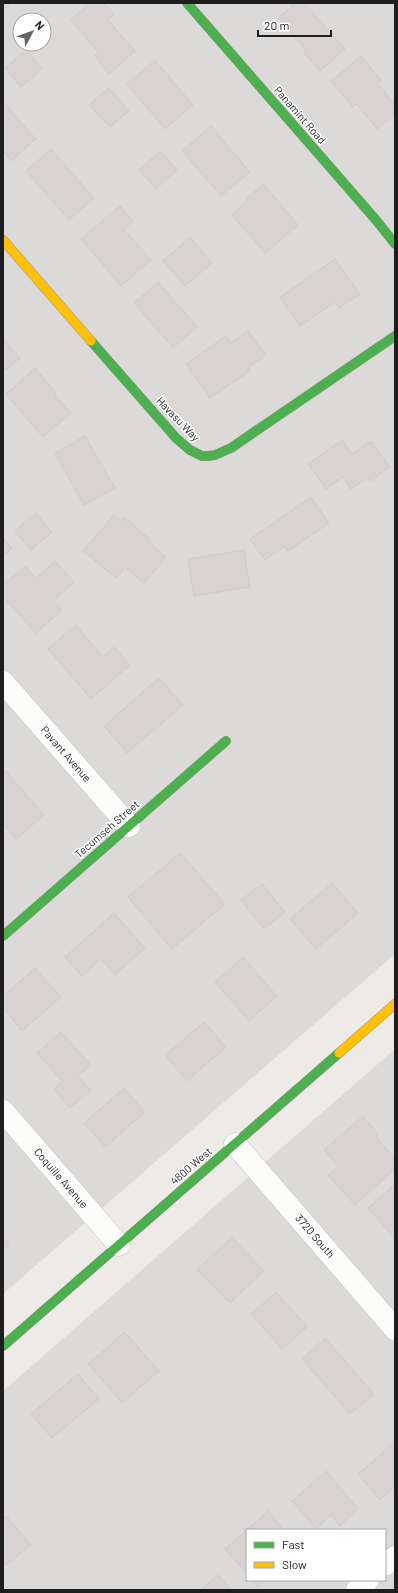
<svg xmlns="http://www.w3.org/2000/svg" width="398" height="1593" viewBox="0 0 398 1593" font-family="Barlow,sans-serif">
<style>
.residential{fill:#dcdad9;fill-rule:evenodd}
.building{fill:#d8d3d2;stroke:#d0cac8}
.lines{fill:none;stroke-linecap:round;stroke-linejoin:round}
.street-casing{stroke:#c2c1bf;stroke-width:23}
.fast-casing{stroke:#98937e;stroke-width:10}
.slow-casing{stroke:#98937e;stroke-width:10}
.street{stroke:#fcfcfb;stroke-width:22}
.fast{stroke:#4caf50;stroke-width:9}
.slow{stroke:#ffc107;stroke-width:9}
.labels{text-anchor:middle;stroke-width:3;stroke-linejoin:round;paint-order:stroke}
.street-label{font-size:11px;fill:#1e1e1e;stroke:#fff}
</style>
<rect width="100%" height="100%" fill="#edeae7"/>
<!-- residential -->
<path class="residential" d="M3 3H395V954L3 1294ZM20 20H44V44H20Z
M395 1049V1590H3V1391ZM247 1530H385V1580H247Z"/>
<!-- building -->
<path class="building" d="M3 3H11L5 9 3 6Z
M90 3H104L114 14 108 20 135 51 109 74 95 56 99 53 71 20Z
M295 3H304L345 49 320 71 304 53 306 50 278 18Z
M26 50 42 69 21 87 5 68Z
M361 56 381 80 377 83 395 105V114L377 129 357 104 353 107 331 81Z
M155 60 193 105 165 129 127 84Z
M109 88 129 111 110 127 89 105Z
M3 102 36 139 11 161 3 151Z
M211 126 250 172 221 196 182 151Z
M51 149 94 198 69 220 26 171Z
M160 151 177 170 156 189 139 170Z
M263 184 298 225 265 253 232 215 247 201 246 199Z
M120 206 133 221 124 229 151 260 121 286 81 239Z
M190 237 212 263 185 286 163 261Z
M335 259 360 294 339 308 335 302 300 326 280 297Z
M158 282 197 327 173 348 134 303Z
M248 331 266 355 248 368 250 371 210 398 186 364 226 336 231 343Z
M3 335 5 338 3 339 20 358 3 372Z
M35 368 56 393 54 394 71 413 43 437 6 394Z
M85 436 115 488 84 505 55 453Z
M342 440 352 454 371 441 390 467 370 481 368 477 351 489 343 477 326 489 308 464Z
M311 497 329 523 288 551 284 546 265 560 250 539Z
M36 513 52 532 31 550 15 531Z
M114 515 121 521 124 517 150 539 148 541 166 557 144 583 125 567 116 578 83 551Z
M3 537 12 548 3 556Z
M244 550 250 587 194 596 188 559Z
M55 561 74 582 53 601 62 610 36 633 3 597V585L25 566 36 578Z
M76 625 103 657 114 647 130 665 91 699 48 649Z
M159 678 183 705 127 753 104 726Z
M3 768 44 815 16 839 3 824Z
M180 853 225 904 172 949 128 897Z
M332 883 358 913 316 949 290 919Z
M262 884 285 912 264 929 241 900Z
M114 913 145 948 115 975 101 959 82 976 65 957Z
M243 957 277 996 249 1021 215 982Z
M35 968 61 997 22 1031 3 1008V996Z
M204 1022 226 1047 187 1081 165 1055Z
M61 1032 91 1065 78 1076 91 1090 70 1108 54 1089 62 1081 37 1053Z
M124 1088 145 1112 105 1147 84 1123Z
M363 1116 378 1134 376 1137 395 1159V1169L355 1205 328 1175 339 1167 324 1150Z
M393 1186 395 1189V1239L368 1208Z
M232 1237 264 1271 230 1303 197 1270Z
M3 1238 9 1245 3 1250Z
M276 1292 307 1327 282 1349 251 1314Z
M125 1332 159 1371 122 1403 88 1364Z
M325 1338 374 1394 350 1414 302 1359Z
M78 1374 99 1399 52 1438 31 1414Z
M395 1442V1486L380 1500 358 1474Z
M326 1471 358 1509 340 1526 331 1515 316 1529 292 1501Z
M268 1511 284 1530H247V1574L225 1549Z
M6 1516 31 1545 6 1565 3 1561V1518Z
M218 1575 232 1590H200Z
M252 1580H266L258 1587Z"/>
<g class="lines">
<defs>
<path id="street" d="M3 682 129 826
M3 1111 119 1245
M235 1144 395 1329
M385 1565 395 1557
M357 1590 368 1580"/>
<path id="fast" d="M187 3 376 220 395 244
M91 341 176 438 190 450 202 456H208L215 455 231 448 395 336
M3 936 226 741
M3 1346 339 1053"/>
<path id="slow" d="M3 240 91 341
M339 1053 395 1004"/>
</defs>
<!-- street casing -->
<use href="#street" class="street-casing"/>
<!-- fast casing -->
<use href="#fast" class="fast-casing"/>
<!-- slow casing -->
<use href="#slow" class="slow-casing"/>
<!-- street -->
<use href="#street" class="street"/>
<!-- fast -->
<use href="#fast" class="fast"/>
<!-- slow -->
<use href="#slow" class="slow"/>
</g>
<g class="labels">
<!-- street labels -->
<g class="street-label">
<text transform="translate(300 115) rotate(49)" y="4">Panamint Road</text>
<text transform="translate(178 419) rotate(46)" y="4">Havasu Way</text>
<text transform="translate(66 754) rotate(49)" y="4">Pavant Avenue</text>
<text transform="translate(107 829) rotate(-41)" y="4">Tecumseh Street</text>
<text transform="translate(191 1166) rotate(-41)" y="4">4800 West</text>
<text transform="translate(61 1178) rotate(49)" y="4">Coquille Avenue</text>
<text transform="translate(315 1236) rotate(49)" y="4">3720 South</text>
</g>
</g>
<!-- border -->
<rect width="398" height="1593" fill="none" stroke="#1e1e1e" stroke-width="8"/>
<!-- legend -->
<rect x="246" y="1529" width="140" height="52" fill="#ffffff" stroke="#a5a5a5"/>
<rect x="254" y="1542" width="20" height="6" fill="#4caf50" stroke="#a5a5a5"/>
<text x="282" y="1549" font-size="12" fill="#1e1e1e">Fast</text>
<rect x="254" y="1562" width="20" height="6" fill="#ffc107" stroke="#a5a5a5"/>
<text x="282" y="1569" font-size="12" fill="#1e1e1e">Slow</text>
<!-- north arrow -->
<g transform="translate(32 32) rotate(49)"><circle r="19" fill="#ffffff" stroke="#a5a5a5"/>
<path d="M0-3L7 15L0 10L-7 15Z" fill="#666564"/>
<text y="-6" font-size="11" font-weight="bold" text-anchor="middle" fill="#1e1e1e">N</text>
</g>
<!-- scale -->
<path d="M258 30v6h73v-6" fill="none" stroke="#1e1e1e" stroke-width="2"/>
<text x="264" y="30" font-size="12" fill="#1e1e1e" stroke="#ffffff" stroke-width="3" paint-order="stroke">20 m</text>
</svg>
